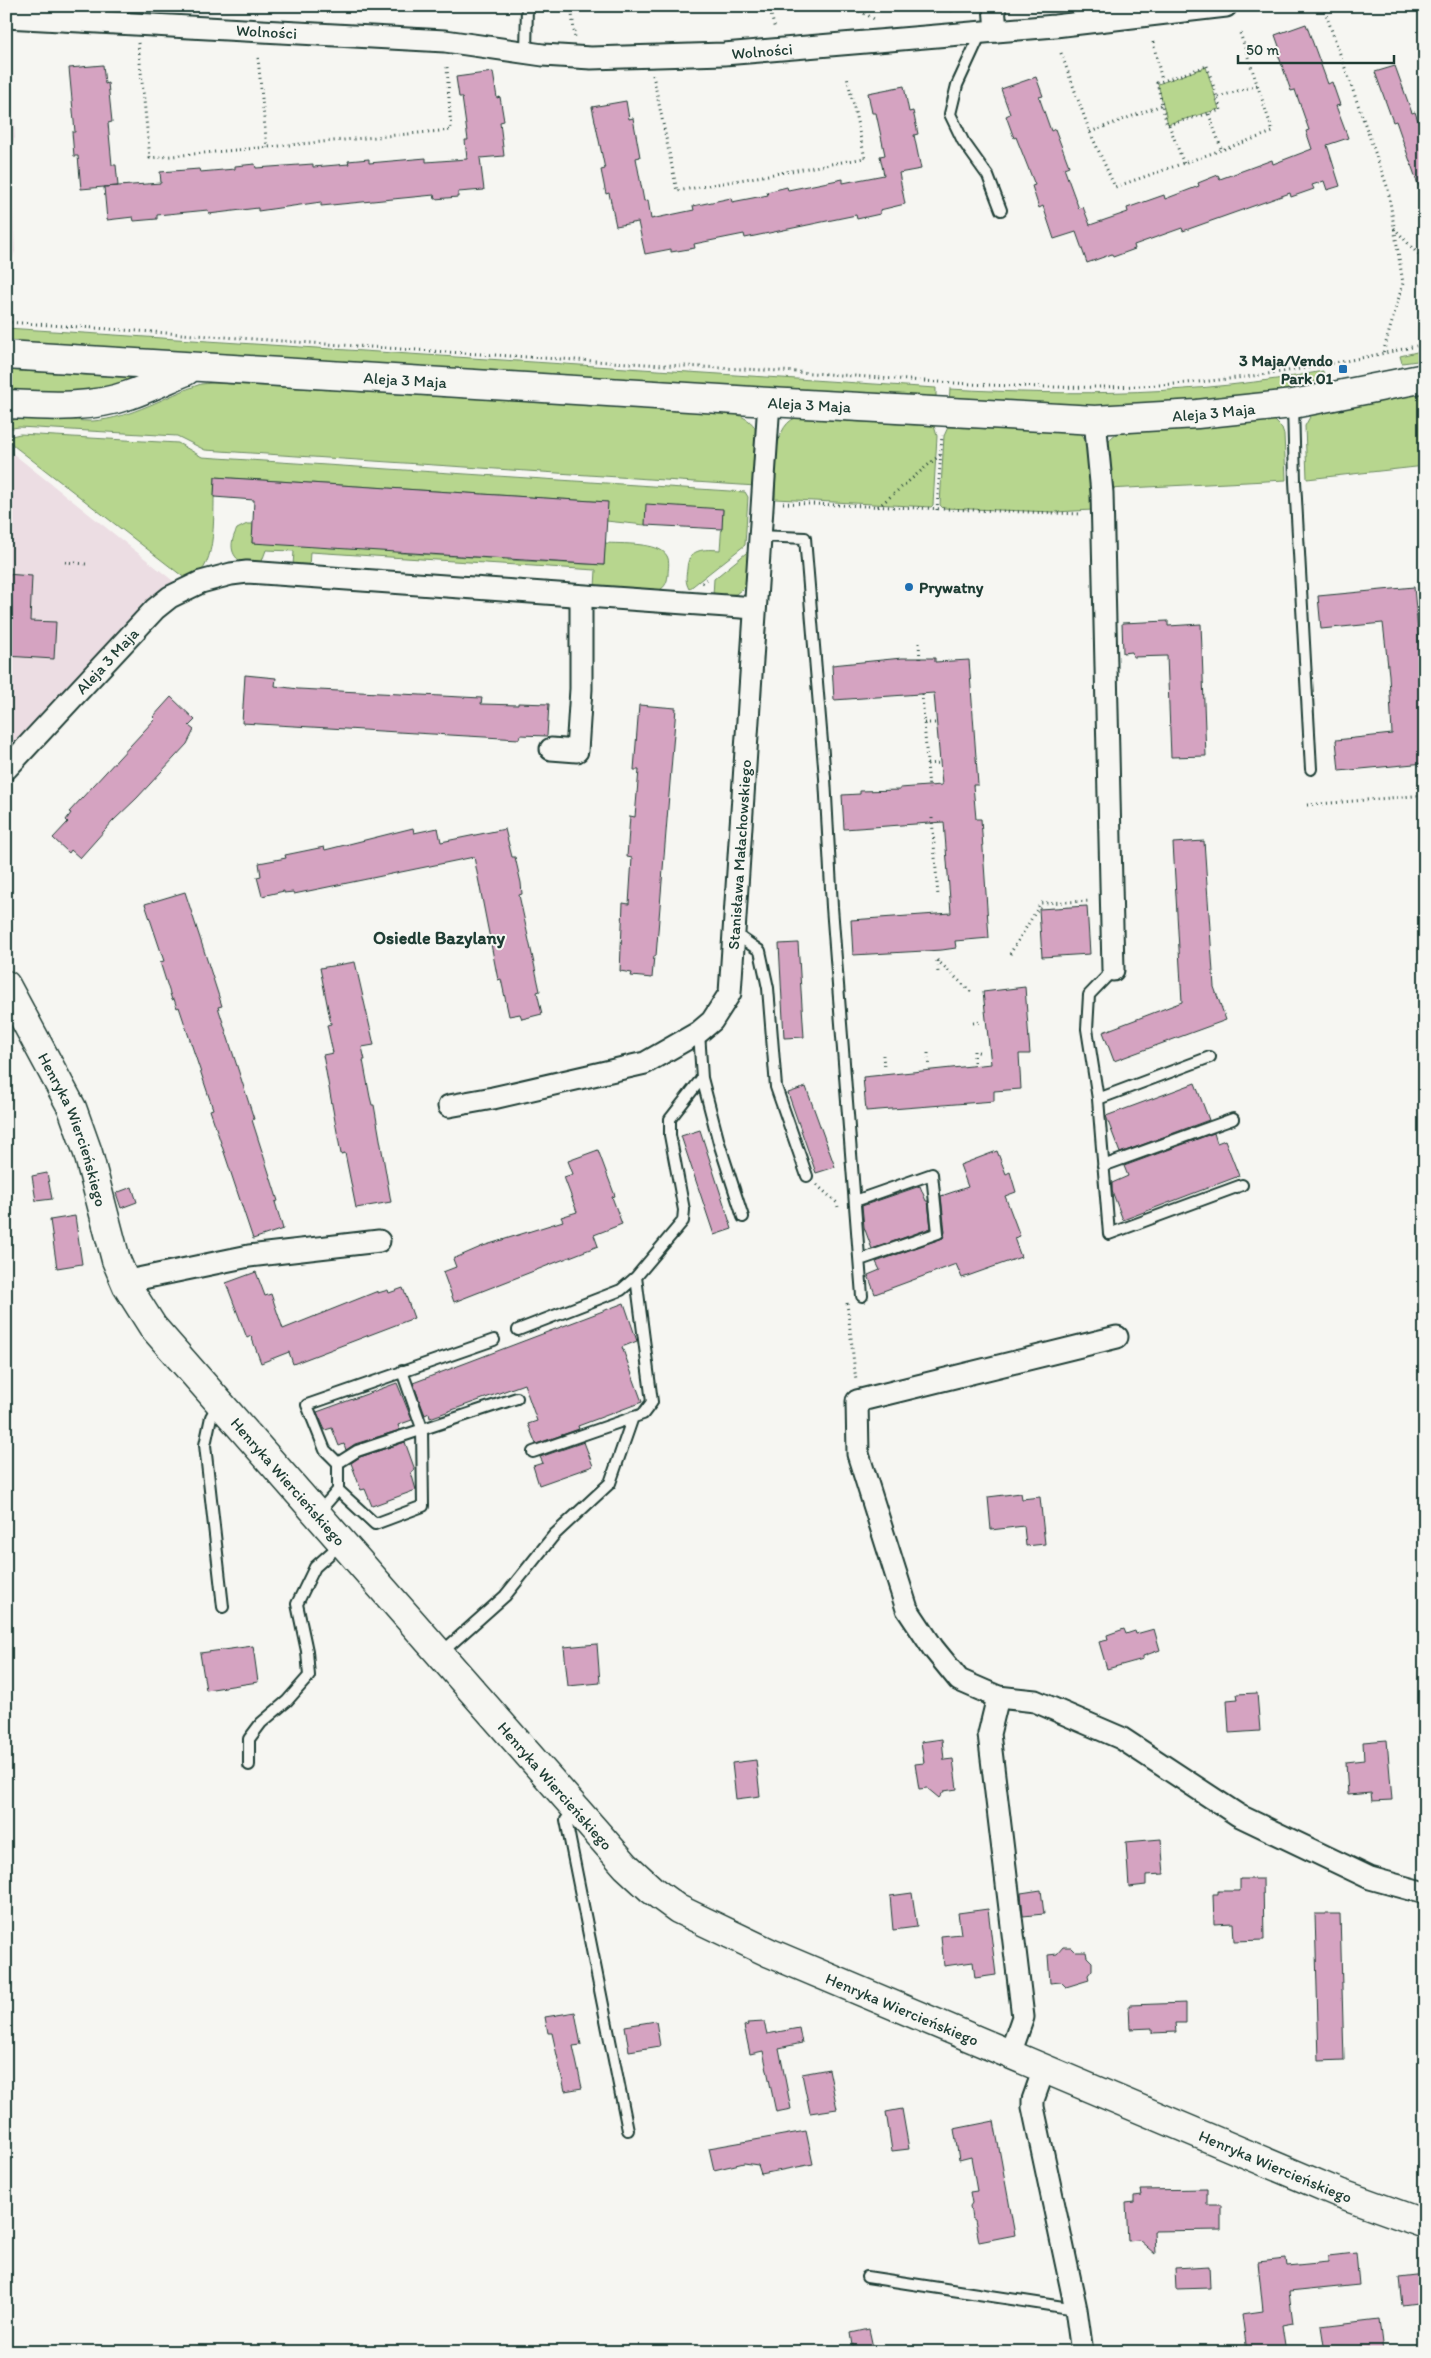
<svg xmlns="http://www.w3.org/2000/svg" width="1431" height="2358" viewBox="0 0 1431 2358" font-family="Itim,sans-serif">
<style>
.built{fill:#ecdde3}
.green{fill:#b7d68e;stroke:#6b8a61}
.building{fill:#d5a3c1;stroke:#1f3d34}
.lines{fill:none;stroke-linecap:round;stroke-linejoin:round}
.lane-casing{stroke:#1f3d34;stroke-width:14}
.street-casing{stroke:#1f3d34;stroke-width:25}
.secondary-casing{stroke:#1f3d34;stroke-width:31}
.path{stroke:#1f3d34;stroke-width:3;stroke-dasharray:1 4;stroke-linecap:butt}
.lane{stroke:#f6f6f2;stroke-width:10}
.street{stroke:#f6f6f2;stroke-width:21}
.secondary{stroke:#f6f6f2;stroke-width:28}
.poi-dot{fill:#1f6fb2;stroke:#f6f6f2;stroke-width:2}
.labels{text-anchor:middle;stroke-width:4;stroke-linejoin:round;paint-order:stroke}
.street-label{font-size:16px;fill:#1f3d34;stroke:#f6f6f2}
.poi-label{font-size:16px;font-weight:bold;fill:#1f3d34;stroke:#f6f6f2;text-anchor:end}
.neighbourhood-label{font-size:18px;font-weight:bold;fill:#1f3d34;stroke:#f6f6f2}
</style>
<rect width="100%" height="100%" fill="#f6f6f2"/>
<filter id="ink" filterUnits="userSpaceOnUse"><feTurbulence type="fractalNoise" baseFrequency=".02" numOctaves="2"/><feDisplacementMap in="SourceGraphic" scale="10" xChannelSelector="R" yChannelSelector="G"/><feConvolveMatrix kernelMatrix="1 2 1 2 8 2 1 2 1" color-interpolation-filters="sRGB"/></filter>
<g filter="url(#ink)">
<!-- built -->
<path class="built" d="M6 33 9 34 15 138 10 147 15 251 6 284Z
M6 448 177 584 6 756Z"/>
<!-- green -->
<path class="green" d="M1206 67 1219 109 1168 124 1158 84Z
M6 328 936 388V402L6 346Z
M1425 350V360L1402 363 1400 356Z
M6 370 134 378 136 380 104 394 6 393Z
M1323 371 1324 379 1269 395 1107 408 949 402 950 389C1076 396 1199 395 1323 371Z
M213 383 736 414C748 419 755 423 758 436L756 486 205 450 177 436 19 427 6 429V424C25 410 69 422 93 421 132 418 165 396 201 384Z
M1425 391V466L1307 479 1305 426 1311 415Z
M795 418 934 426 937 436 933 505 931 507 775 499C776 475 771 429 795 418Z
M1273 419 1282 428 1284 434 1286 480 1108 489C1107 472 1099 444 1116 434Z
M948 427 1081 433 1088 444 1093 510 1055 512 943 508 940 505 944 436Z
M20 434 178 443 202 457 745 492 748 497 745 545 689 589C685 582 686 576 687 569 688 548 704 549 720 550L723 510 645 525 606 521 607 502 215 477C212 501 219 560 197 575 194 577 189 578 186 579L14 446 7 437Z
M247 524H253L252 543 401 533 400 553 504 559 505 539H510L508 560 604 565 605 543C620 544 660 542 667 556 670 561 668 569 668 575 667 584 664 589 655 592L595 587 596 570 310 552 309 567 293 566 294 551 266 550 262 561 257 563H243C229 555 230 542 237 529Z
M751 549 747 585 736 594 713 595 714 579Z"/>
<!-- building -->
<path class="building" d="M1306 24 1328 84 1332 82 1340 105 1336 106 1348 138 1327 145 1340 186 1327 190 1324 181 1312 185 1314 189 1291 197 1290 193 1183 231 1182 228 1134 245 1135 249 1113 257 1112 254 1087 263 1076 232 1054 239 1043 206 1039 208 1032 186 1035 185 1016 137 1014 138 1006 116 1010 114 1001 89 1036 77 1043 96 1039 97 1051 131 1055 129 1069 166 1064 168 1079 209 1083 207 1090 225 1128 212 1127 208 1164 195 1165 199 1199 186 1198 183 1218 175 1220 179 1272 160 1273 164 1312 149 1306 131 1309 130 1295 90 1291 91 1278 54 1281 52 1275 35Z
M103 65 105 84 108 83 112 122 108 123 112 165H116L118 186 104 187 161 183 160 172 199 169 200 172 235 169V166L255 164 256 168 313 164V167L349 164 348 161 369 159V163L426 158V162L467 159 465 140H468L462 97H459L456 77 493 72 497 98 500 97 504 121 500 122 504 156 480 158 484 190 458 192V197L435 199 434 195 321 206V202L258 211V208L209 214 208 210 157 215V219L134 221 133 217 107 220 104 187 81 189 78 156H74L72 132H75L69 68Z
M1395 66 1412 113 1415 112 1425 141V196H1422L1396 121 1393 122 1375 72Z
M904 86 909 112 913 111 918 134 914 135 921 169 899 173 905 204 880 210V214L857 219 856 215 745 238 744 234 694 244 695 248 671 252V249L645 254 638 222 616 226 609 193 606 194 601 170 605 169 592 107 626 101 629 119 633 118 640 157 636 158 644 201 648 200 651 219 694 210 693 206 731 198 732 202 768 195 767 192 787 187 788 190 843 179V183L884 175 880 156 885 155 876 113H872L868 93Z
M215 477 608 502 604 565 252 543 254 500 214 497Z
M646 504 723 509 722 529 645 525Z
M6 574 32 576 30 621 56 622 54 659 6 656Z
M1414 587 1425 712V763L1339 771 1336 740 1392 734 1389 675 1383 623 1321 629 1318 596Z
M1168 621V626L1201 624 1206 756 1171 757 1167 656 1133 657 1132 652 1123 653 1122 623Z
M902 658H935V662L969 660 978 785H973L976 819H981L989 938 955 941 956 948 942 950 853 955 851 920 951 913 944 822 844 829 842 795 860 794V791L900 790V788L942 785 934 693 834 700 832 665Z
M245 675 276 678 275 686 298 689 482 698 481 704 518 705V703L549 704 547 736 520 735 519 739 242 723Z
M171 697 195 720 189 726 194 730 187 744 137 798 113 821 80 858 71 850 69 853 53 838 68 822 66 820 71 813 69 812 155 719 153 717Z
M639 705 676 708 656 956H654L652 978 631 976 632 973 620 971 623 903 629 904 632 858 627 857 630 816 635 817 639 770H634Z
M413 828 414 833 438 828 441 842 505 829 512 857H515L521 883 522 894 519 895 540 991 537 992 542 1014 522 1019 520 1014 509 1016 501 979 498 980 474 857 294 894 293 892 284 893V891L262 896 257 877 261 876 259 863 286 858 285 855 324 847 325 850Z
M1204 841 1214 987 1226 1020 1114 1061 1103 1032 1182 1002 1173 843Z
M185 892 222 1006 218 1007 254 1119 252 1120 278 1201 275 1202 283 1229 253 1239 210 1110 213 1109 179 1007 177 1008 174 999 172 1000 160 962 164 961 145 904Z
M1087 906 1090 954 1042 957 1039 909Z
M798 943 804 1037 784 1038 779 944Z
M355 962 374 1045 362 1047 365 1060H363L370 1097 372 1105H374L391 1202 356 1208 345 1153 341 1154 323 1055 333 1053 327 1025 331 1024 320 968Z
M1025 987 1030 1054H1019L1021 1089 994 1091V1101L866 1111 863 1077 991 1064 983 992Z
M1195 1083 1209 1120 1120 1153 1106 1116Z
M806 1087 835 1167 816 1173 788 1093Z
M700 1130 732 1229 714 1235 681 1136Z
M1214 1133 1217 1143 1225 1140 1239 1176 1123 1220 1112 1191V1183L1128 1176 1124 1166Z
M598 1150 615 1196 612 1197 622 1224 594 1235 598 1246 454 1302 443 1272 456 1267 453 1259 483 1246 563 1221 561 1217 577 1212 564 1177 573 1174 568 1161Z
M997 1151 1006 1174 1010 1172 1016 1192 1005 1196 1020 1236 1014 1238 1021 1257 962 1278 956 1264 875 1294 868 1275 880 1270 876 1262 943 1238 945 1232 941 1196 968 1187 960 1165Z
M47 1173 52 1199 36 1201 32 1176Z
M920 1186 926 1201H928L931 1228 872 1249 864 1227 862 1206Z
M132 1187 137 1202 121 1208 116 1193Z
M75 1216 82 1264 57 1268 50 1220Z
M256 1272 265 1296 271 1294 283 1329 378 1291V1293L388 1290 389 1293 403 1288 414 1318 293 1364 289 1352 261 1363 251 1336 247 1338 226 1283Z
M624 1303 637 1341 622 1347 642 1402 578 1426 579 1429 536 1444 528 1424 537 1421 524 1384 430 1418 429 1413 425 1415 413 1383Z
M397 1383 412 1420 398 1425 400 1430 355 1444 346 1450 344 1444 339 1446 332 1428 325 1430 317 1412Z
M405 1442 415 1470 411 1472 416 1490 372 1506 365 1489 361 1490 351 1463 360 1457Z
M584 1442 593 1466 539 1485 533 1466 543 1463 540 1457Z
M1021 1493 1022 1499 1040 1497 1045 1544 1026 1546 1024 1526 991 1530 988 1497Z
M1124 1629 1126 1634 1135 1631 1136 1634 1154 1629 1160 1650 1143 1656V1659L1107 1669 1099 1642 1108 1640 1107 1635Z
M597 1644 600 1683 568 1686 564 1647Z
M253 1646 258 1682 206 1690 200 1653Z
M1257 1693 1260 1731 1229 1733 1227 1700 1238 1699 1237 1694Z
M942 1739 944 1760 953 1759 957 1789 944 1791 939 1798 927 1788 919 1789 915 1764 924 1763 921 1742Z
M1387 1740 1392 1800 1372 1801 1371 1793 1348 1795 1346 1762 1364 1760 1363 1742Z
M756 1760 760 1796 736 1799 732 1763Z
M1161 1839 1164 1874 1146 1875V1885L1129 1887 1126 1842Z
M1240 1879H1263L1264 1940 1234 1941 1233 1923 1214 1924 1213 1894H1218V1891H1240Z
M1041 1890 1044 1914 1023 1916 1021 1893Z
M912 1893 917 1927 893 1930 890 1896Z
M988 1909 996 1975 975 1978 973 1962 944 1966 941 1936 961 1934 958 1913Z
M1315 1914H1340L1344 2060 1319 2061Z
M1063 1947H1071L1076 1952H1086L1087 1957 1092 1962V1970L1088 1975 1089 1980 1066 1987 1061 1982 1050 1983 1048 1955 1057 1954Z
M1186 2003V2023H1175L1176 2032 1152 2033V2028L1130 2029 1129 2005Z
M575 2012 581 2045 573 2046 582 2088 565 2091 552 2033H548L545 2017Z
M656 2021 660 2046 629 2051 625 2026Z
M764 2022 767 2034 799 2028 802 2043 779 2048 791 2109 776 2112 763 2051 750 2054 744 2026 748 2025 747 2023Z
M829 2069 837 2109 810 2113 802 2074Z
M902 2109 909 2149 892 2151 886 2112Z
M994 2121 1015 2235 979 2242 975 2220 972 2218 970 2206 972 2203 970 2192 977 2191 971 2157 959 2160 954 2129Z
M806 2131 813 2164 761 2174 758 2165 744 2163 714 2170 709 2148Z
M1207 2189V2205H1221V2230L1154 2231 1155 2254 1139 2240 1128 2241 1126 2203 1134 2202V2196L1142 2195 1141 2190Z
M1356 2253 1359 2285 1289 2292 1293 2323 1282 2325 1286 2352H1247L1242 2314 1263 2311 1258 2262 1286 2259 1287 2266 1328 2262V2256Z
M1209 2266 1210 2288 1176 2289 1175 2268Z
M1425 2275V2302L1402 2305 1399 2278Z
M1379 2319 1383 2352H1325L1321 2326Z
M869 2329 874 2352H854L851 2333Z"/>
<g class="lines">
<defs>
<path id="lane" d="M981 33 957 85 950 114 963 141 988 176 1001 210
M526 52 527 6
M1293 405 1295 481 1311 769
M760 536 805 538 825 778 832 907 862 1296
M734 933 760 951 768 988 776 1087 807 1176
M1113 970 1089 995 1087 1029 1098 1099 1109 1234 1242 1185
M702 1078 719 1143 743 1217
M1098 1099 1210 1057
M1103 1166 1233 1119
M855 1201 932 1174 938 1233 860 1260
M518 1330 621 1290 636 1277
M219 1403 211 1417 205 1445 223 1607
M533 1452 643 1414 652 1402 636 1277 683 1221 684 1210 670 1135V1119L702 1078 699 1032
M338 1463 325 1450 307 1405 494 1340
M338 1490 375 1524 423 1506 422 1428 402 1371
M318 1513 338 1490V1463L357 1451 517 1398
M441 1653 505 1596 554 1535 610 1483 633 1417
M249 1765V1739L261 1723 287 1701 309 1676 307 1651 297 1604 315 1567 342 1543
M576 1811 566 1820 628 2130
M867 2277 1076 2309"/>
<g id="street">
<path d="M994 6 996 31"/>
<path id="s1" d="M6 17 445 41 543 55 591 58 724 54 1055 26 1226 6"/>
<path d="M1095 420 1102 493 1113 970"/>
<path d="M551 749 577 751 581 689V597"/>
<path id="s2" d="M6 769 155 609 170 597 201 582 231 574 247 572 755 608"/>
<path id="s3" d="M449 1106 493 1098 645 1063 699 1032 712 1021 730 993 769 402"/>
<path d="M127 1286 138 1279 249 1256 379 1241"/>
<path d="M1117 1337 857 1401 858 1454 907 1609 933 1648 959 1680 998 1697 1035 1701 1121 1738 1238 1815 1370 1878 1425 1893"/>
<path d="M998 1697 989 1734 1023 2017 1010 2054"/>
<path d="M1044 2069 1033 2100V2107L1076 2309 1082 2352"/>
</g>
<g id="secondary">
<path id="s4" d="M6 355 769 402 1095 420 1197 414 1293 404 1425 378"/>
<path d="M6 404C47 406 90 409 129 395 149 388 167 379 186 371"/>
<path id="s5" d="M6 985 72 1108 88 1153 116 1260 127 1286 153 1327 626 1866 652 1890 678 1909 770 1953 1339 2193 1425 2224"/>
</g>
</defs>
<!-- lane casing -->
<use href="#lane" class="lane-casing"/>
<!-- street casing -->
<use href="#street" class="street-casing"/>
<!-- secondary casing -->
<use href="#secondary" class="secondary-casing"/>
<!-- path -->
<path class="path" d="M571 6 575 38
M769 6 775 30
M851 6 876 20
M951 6 953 15
M1323 6 1388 189 1403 283 1383 353
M1153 42 1162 81
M138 43 150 158 451 130 447 67
M1061 53 1090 132 1115 187 1273 132 1239 30
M258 58 267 148
M1207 66 1221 110 1167 125 1157 83Z
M653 75 677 191 865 158 847 76
M1218 97 1258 85
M1209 114 1222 151
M1169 125 1184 164
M1090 132 1162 105
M1394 228 1417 253 1425 258
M6 322C259 339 511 358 763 370 875 376 987 389 1099 387 1210 386 1318 369 1425 344
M783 503 1082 514
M878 507 940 455
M937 510 942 435
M65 562 86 564
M702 583 710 577
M919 643 920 661
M922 694 929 789
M924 723H936
M927 764 940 763
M1307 805 1425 795
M932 818 938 896
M1010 954 1041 903 1091 901
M937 960 971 992
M937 961 938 973
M973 1023 981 1022
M928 1053 929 1066
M883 1055 884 1067
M974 1062V1051L982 1053
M817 1185 837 1203 838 1207
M847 1303 856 1381"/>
<!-- lane -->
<use href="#lane" class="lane"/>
<!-- street -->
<use href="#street" class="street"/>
<!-- secondary -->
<use href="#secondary" class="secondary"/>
</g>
</g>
<!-- markers -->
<g class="poi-dot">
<rect x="1338" y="364" width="10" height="10" rx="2.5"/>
<circle cx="909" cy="587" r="5"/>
</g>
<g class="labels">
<!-- street labels -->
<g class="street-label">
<text dy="6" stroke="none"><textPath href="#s1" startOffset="261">Wolności</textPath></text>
<text dy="6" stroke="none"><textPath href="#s1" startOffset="758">Wolności</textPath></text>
<text dy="6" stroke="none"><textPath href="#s4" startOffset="400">Aleja 3 Maja</textPath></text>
<text dy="6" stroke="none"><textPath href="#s4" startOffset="805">Aleja 3 Maja</textPath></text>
<text dy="6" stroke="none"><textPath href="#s4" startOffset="1210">Aleja 3 Maja</textPath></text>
<text dy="6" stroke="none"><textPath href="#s2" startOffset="148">Aleja 3 Maja</textPath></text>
<text dy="6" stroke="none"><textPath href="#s3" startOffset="452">Stanisława Małachowskiego</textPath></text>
<text dy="6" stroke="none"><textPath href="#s5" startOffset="160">Henryka Wiercieńskiego</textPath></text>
<text dy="6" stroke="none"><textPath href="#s5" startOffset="580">Henryka Wiercieńskiego</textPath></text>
<text dy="6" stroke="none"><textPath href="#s5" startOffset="985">Henryka Wiercieńskiego</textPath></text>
<text dy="6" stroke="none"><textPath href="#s5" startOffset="1405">Henryka Wiercieńskiego</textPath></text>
<text dy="6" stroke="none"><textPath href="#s5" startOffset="1810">Henryka Wiercieńskiego</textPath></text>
</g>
<!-- poi labels -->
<g class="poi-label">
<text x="1333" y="366">3 Maja/Vendo<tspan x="1333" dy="18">Park 01</tspan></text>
<text x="919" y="593" text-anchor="start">Prywatny</text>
</g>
<!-- neighbourhood labels -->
<g class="neighbourhood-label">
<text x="439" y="944">Osiedle Bazylany</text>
</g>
</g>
<!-- margin -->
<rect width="1431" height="2358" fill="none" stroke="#f6f6f2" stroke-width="25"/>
<rect x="12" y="12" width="1406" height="2333" fill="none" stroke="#1f3d34" stroke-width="2" filter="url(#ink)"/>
<!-- scale -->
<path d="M1238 55v8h156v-8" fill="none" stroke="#1f3d34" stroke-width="2.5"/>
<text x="1246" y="55" font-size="15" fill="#1f3d34" stroke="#f6f6f2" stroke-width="4" paint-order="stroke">50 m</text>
</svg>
